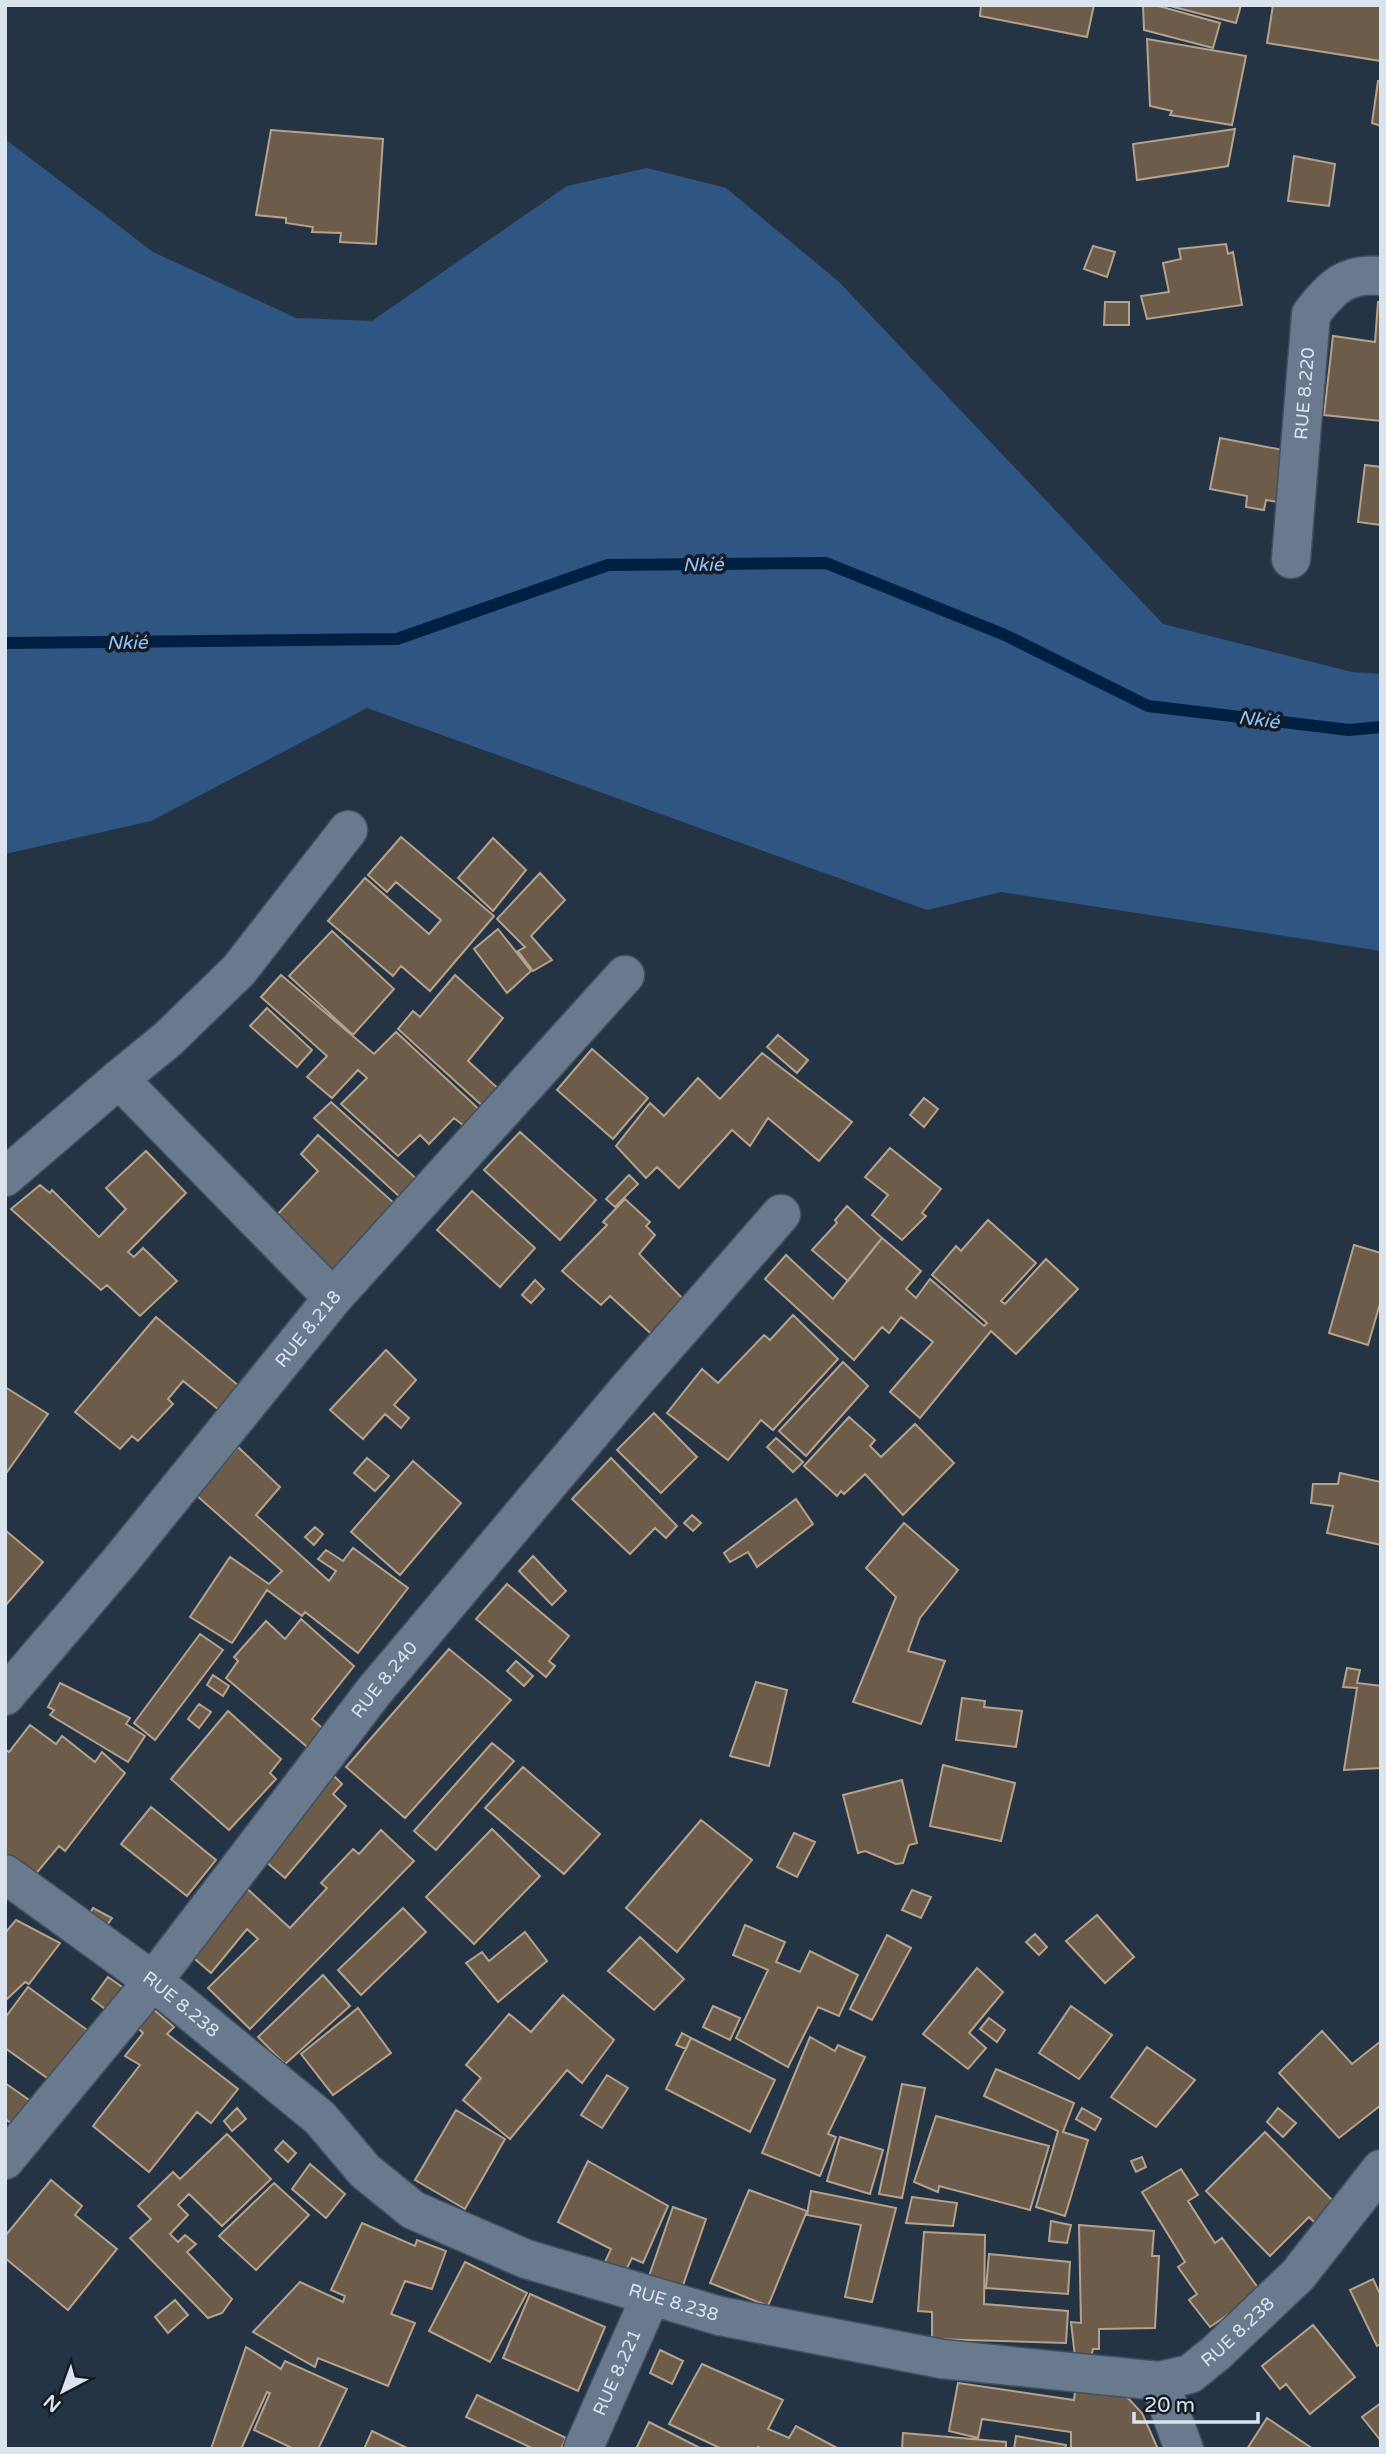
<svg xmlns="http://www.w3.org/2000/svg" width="1386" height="2454" viewBox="0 0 1386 2454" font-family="'Varela Round',sans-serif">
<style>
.green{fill:#2f5683}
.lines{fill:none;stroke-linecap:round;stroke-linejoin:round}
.stream{stroke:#002043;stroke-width:12}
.building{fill:#6d5c49;stroke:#b5a28d;stroke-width:2}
.street-casing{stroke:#424f5e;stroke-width:41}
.street{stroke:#697a8e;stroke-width:38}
.labels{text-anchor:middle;stroke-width:7;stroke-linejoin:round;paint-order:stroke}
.street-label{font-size:18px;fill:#dae3ee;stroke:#141b23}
.water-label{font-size:19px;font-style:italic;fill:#90c3fe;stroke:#141b23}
</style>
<rect width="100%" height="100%" fill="#253445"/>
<!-- green -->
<path class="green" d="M5 139 153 252 296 318 372 321 567 186 647 168 726 188 839 282 1163 624 1352 672 1381 674V951L1001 892 927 910 367 708 151 821 5 854Z"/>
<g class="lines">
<!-- stream -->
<path class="stream" d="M5 643 397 639 608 565 826 563 1005 635 1148 706 1349 730 1381 727"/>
</g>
<!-- building -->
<path class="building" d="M981 5H1094L1087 37 980 16Z
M1143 5H1155L1220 23 1213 48 1144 30Z
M1166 5H1241L1236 23Z
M1273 5H1381V61L1267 43Z
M1147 39 1246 56 1232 125 1170 115 1172 111 1150 106Z
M1378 81H1381V126L1372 123Z
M1235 129 1228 166 1137 180 1133 144Z
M271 130 383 139 376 244 340 242 341 233 312 232 313 227 286 223V218L256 215Z
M1294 156 1335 164 1329 206 1288 201Z
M1226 244 1228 254 1233 252 1242 305 1147 319 1141 296 1169 292 1163 263 1181 259 1179 249Z
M1093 246 1115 252 1107 277 1084 269Z
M1105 302H1129V325H1104Z
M1378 302 1381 303V421L1324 415 1333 336 1375 342Z
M1220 438 1288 451 1278 502 1266 500 1264 510 1246 507 1247 496 1210 489Z
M1365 465 1381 467V525L1358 522Z
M401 837 494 916 430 991 401 966 393 976 328 921 365 878 429 934 441 920 396 882 387 892 368 875Z
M493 838 526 870 493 911 458 878Z
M540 873 565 900 531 936 552 960 533 971 518 951 525 947 497 919Z
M498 929 531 971 507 993 474 949Z
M332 931 394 989 353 1035 289 976Z
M281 975 374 1054 396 1032 483 1113 468 1129 454 1118 429 1144 420 1135 398 1156 341 1104 367 1078 358 1070 332 1098 307 1077 327 1056 261 997Z
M455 975 503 1018 468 1061 502 1092 487 1110 398 1029 413 1011 420 1017Z
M267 1008 312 1050 297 1067 250 1026Z
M778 1035 808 1060 797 1073 767 1047Z
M592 1049 648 1098 613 1139 557 1090Z
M762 1053 852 1122 819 1161 768 1118 750 1146 732 1130 679 1188 657 1167 646 1178 616 1146 650 1103 664 1116 698 1078 720 1099Z
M924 1098 938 1109 924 1127 910 1115Z
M331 1102 420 1182 402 1199 314 1118Z
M520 1132 596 1200 560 1240 484 1170Z
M318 1135 395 1204 331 1276 293 1244 300 1236 276 1216 318 1171 301 1154Z
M890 1148 941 1189 922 1213 926 1216 902 1240 872 1215 888 1195 865 1177Z
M146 1151 186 1193 128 1252 134 1257 143 1248 177 1281 140 1316 107 1285 101 1290 11 1209 40 1185 50 1193 52 1190 99 1237 126 1209 106 1188Z
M629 1175 638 1184 615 1207 606 1199Z
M472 1191 535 1248 500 1287 437 1230Z
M625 1199 650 1222 646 1226 655 1235 639 1254 691 1307 659 1341 610 1296 601 1305 562 1271 607 1225 603 1222Z
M847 1206 882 1238 848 1281 812 1250 837 1223 835 1220Z
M988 1220 1036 1263 1001 1301 1005 1304 1046 1259 1078 1289 1016 1354 991 1331 920 1418 890 1392 933 1342 901 1317 889 1333 882 1327 854 1360 765 1279 786 1255 833 1299 882 1238 921 1271 906 1289 916 1298 930 1279 984 1326 987 1323 932 1275 956 1246 961 1251Z
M1354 1245 1381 1253V1300L1368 1345 1329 1333Z
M535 1280 544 1289 531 1303 522 1295Z
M793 1315 838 1359 773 1430 761 1420 728 1460 667 1413 702 1369 718 1383 764 1335 770 1340Z
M156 1317 245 1391 224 1414 183 1381 168 1399 173 1404 138 1441 132 1436 120 1449 75 1412Z
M386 1350 416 1380 394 1405 409 1418 401 1428 385 1414 363 1439 330 1410Z
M843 1362 868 1386 806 1456 779 1431Z
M5 1387 48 1414 7 1472 5 1471Z
M654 1413 697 1457 661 1493 617 1450Z
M849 1417 875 1440 870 1446 881 1457 915 1424 954 1463 903 1515 865 1474 844 1494 841 1491 837 1496 804 1466Z
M776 1438 803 1462 793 1472 767 1447Z
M238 1447 280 1487 256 1515 329 1581 336 1571 318 1559 326 1550 343 1561 353 1548 408 1588 358 1653 305 1612 302 1616 267 1590 232 1643 190 1617 230 1557 269 1584 282 1571 196 1495Z
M367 1458 389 1476 375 1491 354 1473Z
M611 1458 677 1526 666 1538 655 1528 630 1554 572 1499Z
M413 1461 461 1503 400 1575 351 1532Z
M1340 1473 1381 1482V1545L1327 1533 1333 1506 1311 1503 1313 1484H1338Z
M796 1499 813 1524 757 1567 748 1552 730 1562 724 1553Z
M692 1515 701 1523 693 1531 684 1523Z
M904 1523 958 1570 920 1618 908 1651 945 1661 921 1724 853 1702 896 1597 866 1568Z
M315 1527 323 1534 314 1545 305 1537Z
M5 1530 43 1562 5 1606Z
M533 1556 566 1591 552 1605 519 1571Z
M507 1584 569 1636 549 1661 555 1666 546 1677 476 1619Z
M301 1619 354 1666 312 1719 328 1733 312 1751 226 1678 238 1661 234 1657 266 1621 285 1639Z
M200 1634 223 1650 155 1740 134 1723Z
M449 1649 511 1700 405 1818 346 1767Z
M516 1661 533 1676 524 1686 507 1671Z
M1347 1668 1360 1670 1357 1683 1381 1686V1768L1344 1770 1357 1688 1343 1687Z
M213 1675 229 1686 223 1696 207 1685Z
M756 1682 787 1690 769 1766 730 1756Z
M60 1683 130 1718 126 1724 145 1736 128 1762 50 1715 54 1710 48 1707Z
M962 1698 985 1701 984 1707 1022 1711 1016 1747 956 1740Z
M199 1704 211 1712 199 1728 188 1719Z
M228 1711 281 1759 270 1773 276 1779 229 1830 171 1779Z
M30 1725 56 1744 62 1736 95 1762 102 1752 125 1773 65 1851 59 1846 29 1882 5 1866V1749L9 1752Z
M492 1743 514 1761 436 1850 414 1831Z
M943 1765 1015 1783 1001 1841 930 1826Z
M523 1767 600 1834 564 1874 485 1808Z
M333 1775 342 1784 333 1794 346 1806 285 1878 264 1860Z
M902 1780 917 1843 909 1845 903 1863 896 1864 865 1851 858 1853 843 1795Z
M151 1807 216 1860 187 1896 121 1844Z
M701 1820 752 1860 677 1952 626 1908Z
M492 1829 540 1876 474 1944 426 1897Z
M381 1830 414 1861 250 2029 208 1988 258 1939 247 1929 211 1973 189 1954 244 1886 290 1928 327 1888 321 1883 353 1849 359 1854Z
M794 1833 815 1842 797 1877 777 1867Z
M912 1890 931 1897 921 1918 902 1910Z
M93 1908 112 1918 105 1928 87 1918Z
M403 1908 426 1932 361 1995 338 1970Z
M1097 1915 1134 1957 1105 1983 1066 1941Z
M16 1920 60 1943 29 1984 25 1982 5 2001V1933Z
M745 1925 785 1942 776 1962 800 1972 810 1951 858 1975 839 2016 818 2007 788 2067 736 2038 768 1970 733 1955Z
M525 1932 547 1961 498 2002 466 1963 482 1952 489 1961Z
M1035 1934 1047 1947 1039 1955 1026 1942Z
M887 1935 911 1948 872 2020 850 2009Z
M640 1937 684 1979 654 2010 608 1971Z
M977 1968 1003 1992 969 2033 986 2048 968 2069 923 2034Z
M323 1975 350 2006 285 2064 258 2037Z
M108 1977 125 1989 109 2012 92 1999Z
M28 1987 87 2030 50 2080 5 2048V2018Z
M563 1995 614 2040 582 2083 567 2070 510 2139 463 2100 481 2078 466 2065 509 2014 531 2032Z
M713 2006 740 2018 730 2040 703 2027Z
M1071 2006 1112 2035 1079 2079 1039 2053Z
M358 2008 391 2053 333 2095 301 2054Z
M153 2009 174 2027 167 2034 238 2089 211 2123 197 2112 149 2172 93 2126 140 2065 125 2056 143 2033 137 2027Z
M989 2018 1005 2030 997 2042 980 2029Z
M1322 2031 1352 2064 1381 2041V2105L1339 2138 1279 2073Z
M682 2033 691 2038 686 2049 676 2045Z
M810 2037 835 2051 838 2045 865 2057 828 2134 836 2137 820 2176 762 2153Z
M691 2038 775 2080 750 2132 666 2089Z
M1147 2047 1195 2080 1156 2127 1111 2097Z
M996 2069 1074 2103 1063 2132 1088 2140 1065 2216 1036 2207 1058 2131 984 2096Z
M607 2075 628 2088 602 2128 581 2115Z
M5 2083 32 2102 14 2125 5 2119Z
M902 2084 925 2088 902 2198 879 2194Z
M237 2108 246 2119 232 2131 224 2121Z
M1082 2108 1101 2119 1095 2130 1076 2119Z
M1278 2108 1296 2123 1283 2137 1267 2122Z
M456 2110 505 2139 465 2209 415 2180Z
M936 2116 1049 2146 1030 2210 939 2186 938 2192 914 2182Z
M1265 2132 1339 2207 1321 2229 1309 2217 1270 2256 1206 2191Z
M227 2134 271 2179 222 2226 189 2194 178 2205 188 2215 170 2234 178 2242 185 2235 196 2244 187 2252 232 2299 222 2313 208 2318 130 2238 151 2219 138 2206 173 2172 180 2179Z
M840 2137 883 2150 870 2194 827 2181Z
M283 2141 296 2153 288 2162 275 2150Z
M1142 2157 1146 2167 1136 2172 1131 2161Z
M588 2161 668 2206 643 2263 632 2258 624 2274 604 2264 611 2249 558 2222Z
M310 2164 345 2194 326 2218 292 2189Z
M1181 2169 1198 2195 1188 2201 1215 2243 1222 2238 1261 2292 1210 2327 1189 2300 1197 2294 1178 2267 1185 2262 1142 2192Z
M51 2180 82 2206 75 2215 117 2249 68 2310 5 2258V2236Z
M274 2183 309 2215 256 2270 219 2236Z
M749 2190 807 2211 768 2306 710 2283Z
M811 2191 896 2208 872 2302 845 2297 861 2225 807 2215Z
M912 2197 957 2203 953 2226 906 2223Z
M673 2207 706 2219 681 2291 648 2279Z
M1051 2221 1071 2225 1067 2243 1049 2241Z
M362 2223 415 2246 417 2240 446 2251 432 2289 405 2281 391 2314 415 2323 388 2386 318 2358 315 2367 253 2332 300 2282 343 2302 345 2296 331 2290Z
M1079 2225 1154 2231 1152 2256H1159L1155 2328 1099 2329V2349H1093L1091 2358 1075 2357 1071 2322 1081 2323Z
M924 2232 985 2235 984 2304 1068 2311 1066 2343 932 2339V2312L918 2311Z
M989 2254 1070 2262 1068 2294 986 2288Z
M465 2262 527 2293 490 2362 429 2331Z
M1373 2279 1381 2296V2344L1377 2346 1350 2290Z
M530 2294 605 2327 578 2391 503 2358Z
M175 2300 188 2315 168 2333 155 2317Z
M1313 2325 1355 2377 1310 2414 1286 2384 1280 2389 1262 2366Z
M246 2347 281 2369 285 2361 347 2389 318 2449H294L254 2430 270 2393 267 2392 241 2449H211Z
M660 2350 683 2361 672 2384 650 2373Z
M702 2364 783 2400 768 2429 789 2438 796 2426 839 2449H763L758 2447 757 2449H722L669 2424Z
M958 2383 1074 2400 1076 2383 1125 2395 1142 2413 1158 2449H1071V2432L982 2419 978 2438 949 2431Z
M477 2395 566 2438 561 2449H534L466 2417Z
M1381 2403V2441L1362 2417Z
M1267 2418 1313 2449H1247Z
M649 2422 702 2449H636Z
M372 2431 409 2449H364Z
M903 2433 1006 2442V2449H902Z
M1016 2436 1066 2445 1065 2449H1014Z"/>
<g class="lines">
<defs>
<g id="street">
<path id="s1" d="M1291 559 1311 314C1331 288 1346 272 1381 276"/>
<path d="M5 1177 119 1079"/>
<path d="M333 1298 119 1079 168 1039 239 970 348 830"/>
<path id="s2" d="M5 1696 121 1560 333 1298 625 975"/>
<path id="s3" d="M5 1874 153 1981 320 2118 365 2171 413 2210 526 2259 720 2316 942 2359 1159 2381 1190 2374 1216 2353 1298 2275 1381 2169"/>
<path id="s4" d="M5 2160 153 1981 375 1690 629 1388 781 1214"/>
<path d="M1159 2381 1184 2449"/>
<path id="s5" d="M583 2449 651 2296"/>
</g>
</defs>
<!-- street casing -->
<use href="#street" class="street-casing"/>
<!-- street -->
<use href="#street" class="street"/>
</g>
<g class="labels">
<!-- street labels -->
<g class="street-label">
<text dy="6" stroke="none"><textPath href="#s1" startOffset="166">RUE 8.220</textPath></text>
<text dy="6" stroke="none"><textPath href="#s2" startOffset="476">RUE 8.218</textPath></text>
<text dy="6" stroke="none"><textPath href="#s4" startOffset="612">RUE 8.240</textPath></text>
<text dy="6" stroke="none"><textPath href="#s3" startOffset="219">RUE 8.238</textPath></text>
<text dy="6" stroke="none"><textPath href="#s3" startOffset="807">RUE 8.238</textPath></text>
<text dy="6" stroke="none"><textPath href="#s3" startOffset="1395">RUE 8.238</textPath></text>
<text dy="6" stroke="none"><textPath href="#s5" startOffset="84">RUE 8.221</textPath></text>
</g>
<!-- water labels -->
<g class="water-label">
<text transform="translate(703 564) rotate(-1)" y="7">Nkié</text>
<text transform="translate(127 642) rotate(-1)" y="7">Nkié</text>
<text transform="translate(1259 719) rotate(7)" y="7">Nkié</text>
</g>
</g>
<!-- border -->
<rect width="1386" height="2454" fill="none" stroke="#dae3ee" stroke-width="14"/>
<!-- north arrow -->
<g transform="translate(63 2391) rotate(221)" stroke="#141b23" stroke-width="5" paint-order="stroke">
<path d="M0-5L12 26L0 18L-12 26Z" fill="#dae3ee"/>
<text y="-10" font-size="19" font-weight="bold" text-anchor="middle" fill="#dae3ee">N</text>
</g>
<!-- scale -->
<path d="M1134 2412v10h124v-10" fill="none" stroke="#dae3ee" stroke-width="3.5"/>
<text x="1144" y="2412" font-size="21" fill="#dae3ee" stroke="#141b23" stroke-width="5" paint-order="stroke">20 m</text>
</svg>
